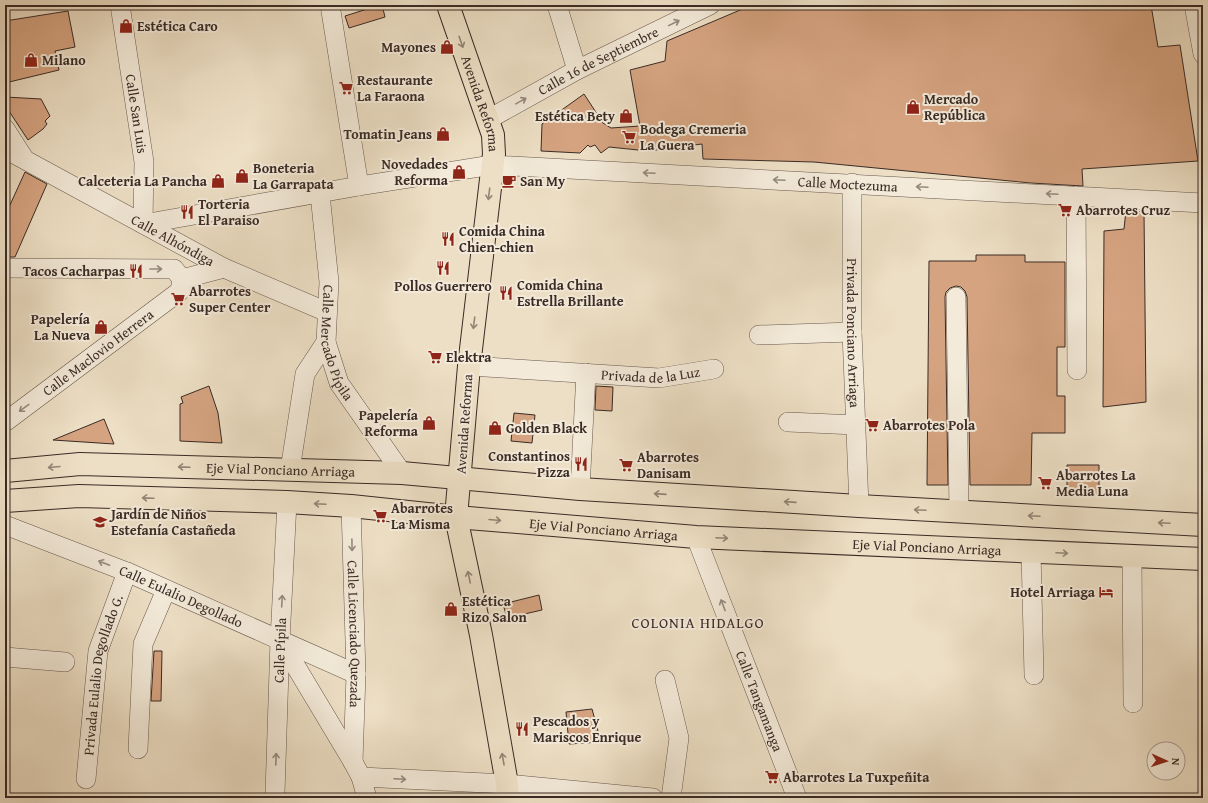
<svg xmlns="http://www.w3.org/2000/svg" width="1208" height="803" viewBox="0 0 1208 803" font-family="'Gentium Book Plus',serif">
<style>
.building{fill:#d5a380;stroke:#3a2b26}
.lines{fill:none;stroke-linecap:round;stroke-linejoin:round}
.minor-casing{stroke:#67584e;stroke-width:20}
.major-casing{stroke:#3a2b26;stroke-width:24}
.minor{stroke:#f3ead9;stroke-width:19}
.major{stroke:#eddfc5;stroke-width:22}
.oneway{stroke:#968a80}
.oneway2{stroke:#948576}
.labels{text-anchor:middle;stroke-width:4;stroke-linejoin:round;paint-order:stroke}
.poi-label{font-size:14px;font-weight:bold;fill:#3a2b26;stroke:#f3ead9;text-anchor:start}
.street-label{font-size:14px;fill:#3a2b26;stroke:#f3ead9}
.neighbourhood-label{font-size:15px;letter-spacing:1px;fill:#3a2b26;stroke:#f3ead9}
</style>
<rect width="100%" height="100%" fill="#eddfc5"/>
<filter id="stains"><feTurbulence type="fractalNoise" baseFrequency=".005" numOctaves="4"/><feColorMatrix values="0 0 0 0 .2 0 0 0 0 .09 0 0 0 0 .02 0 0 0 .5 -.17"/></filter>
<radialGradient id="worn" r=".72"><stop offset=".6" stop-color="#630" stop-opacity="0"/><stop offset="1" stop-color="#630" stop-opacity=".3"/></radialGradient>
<!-- building -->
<path class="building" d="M380 5H382L385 17 349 28 345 16Z
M752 5H1151L1158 47 1180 45 1198 161 1082 169 1083 186 1031 183 814 162 703 159 702 144 648 151 609 147 601 153 595 145 590 147 588 145 580 153 541 151 542 124 584 94 603 123 611 128 640 126 630 70 665 61 667 41Z
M68 11 75 47 55 51 59 70 5 83V21Z
M5 97 41 99 50 116 45 121 47 124 43 129 28 140 5 105Z
M25 172 47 184 15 257H5V216Z
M1126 210 1144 212 1146 402 1103 407 1104 231 1124 229Z
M976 255H1025V262H1065V347H1057V396H1065V433H1032L1031 485H970L967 297 965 291 961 287 956 286 950 288 946 292 945 297 948 485H927L929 261H976Z
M209 386 218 413 222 443 180 441V404L183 403 181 397Z
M596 386 613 387 612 411 595 410Z
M514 413 535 415 532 443 511 441Z
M104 419 114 444 53 440Z
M1067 465H1099V495H1067Z
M539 595 542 610 507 618 503 604Z
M154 651H162L161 701H151Z
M592 709 601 742 569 744 566 712Z"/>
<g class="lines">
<defs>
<g id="minor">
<path id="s1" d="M120 5 144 162 143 224 359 186 492 165 1203 203"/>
<path d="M330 5 359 186"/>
<path d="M557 5 577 70"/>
<path d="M1194 5 1203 54"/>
<path id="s2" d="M487 120 577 70 710 5"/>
<path d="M5 129 23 157"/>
<path id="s3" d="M5 149 224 268 327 312"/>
<path id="s4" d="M852 183V332L859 506"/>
<path id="s5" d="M320 194 329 282 326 342 339 383 402 473"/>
<path d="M1076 196 1077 370"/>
<path d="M5 268 174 269 182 279"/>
<path d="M182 279 224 268"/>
<path d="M956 297 959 512"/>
<path d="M759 335 852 332"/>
<path id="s6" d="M469 366 659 378 714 369"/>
<path id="s7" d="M5 422 180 291 182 279"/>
<path d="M788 422 856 425"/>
<path d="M290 470 305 374 326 342"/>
<path d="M580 489 586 373"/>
<path id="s8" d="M351 506 356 674 353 762"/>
<path id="s9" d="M5 525 127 572 356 674"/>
<path id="s10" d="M696 537 797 798"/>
<path d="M1031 552 1034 675"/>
<path d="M1132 556 1133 703"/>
<path d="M280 640 353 762 361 777 367 798"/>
<path d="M5 657 65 662"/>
<path d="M665 680 679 738 671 798"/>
<path d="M138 749 143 644 166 590"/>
<path d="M361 777 507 784 653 798"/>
<path id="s11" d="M86 779 98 651 127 572"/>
<path id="s12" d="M276 798 275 793 280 640 287 502"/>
</g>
<g id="major">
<path id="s13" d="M448 5 493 135 494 154 469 366 456 517 481 635 507 784 508 798"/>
<path id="s14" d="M5 471 80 464 402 473 580 489 859 506 1203 525"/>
<path id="s15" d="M5 501 79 496 287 502 351 506 456 517 696 537 1203 559"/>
</g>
</defs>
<!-- minor casing -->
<use href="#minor" class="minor-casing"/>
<!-- major casing -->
<use href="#major" class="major-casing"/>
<!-- minor -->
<use href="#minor" class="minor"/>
<!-- major -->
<use href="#major" class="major"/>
</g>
<!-- one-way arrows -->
<defs><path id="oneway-shaft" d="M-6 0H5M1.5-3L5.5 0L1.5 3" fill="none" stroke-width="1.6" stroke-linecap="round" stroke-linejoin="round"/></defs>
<g class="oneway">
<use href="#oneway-shaft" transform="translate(674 23) rotate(-26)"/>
<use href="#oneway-shaft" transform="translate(521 101) rotate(-29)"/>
<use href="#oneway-shaft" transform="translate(649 173) rotate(-177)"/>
<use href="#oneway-shaft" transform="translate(779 180) rotate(-177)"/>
<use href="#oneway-shaft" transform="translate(922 187) rotate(-177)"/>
<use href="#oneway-shaft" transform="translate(1052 194) rotate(-177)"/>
<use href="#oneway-shaft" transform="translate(156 269)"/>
<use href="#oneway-shaft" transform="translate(24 408) rotate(144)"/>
<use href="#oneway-shaft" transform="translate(352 545) rotate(89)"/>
<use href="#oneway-shaft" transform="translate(104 563) rotate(-159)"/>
<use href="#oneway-shaft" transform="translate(282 601) rotate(-87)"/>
<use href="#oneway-shaft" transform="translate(723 605) rotate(-111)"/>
<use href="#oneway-shaft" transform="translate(276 759) rotate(-88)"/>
<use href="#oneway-shaft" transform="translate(400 779) rotate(3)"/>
</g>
<g class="oneway2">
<use href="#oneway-shaft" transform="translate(461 42) rotate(71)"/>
<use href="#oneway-shaft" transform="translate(489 194) rotate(97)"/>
<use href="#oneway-shaft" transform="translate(474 323) rotate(97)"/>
<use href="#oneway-shaft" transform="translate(54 467) rotate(175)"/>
<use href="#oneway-shaft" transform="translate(184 467) rotate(-178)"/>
<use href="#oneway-shaft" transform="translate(660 494) rotate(-176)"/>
<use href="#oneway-shaft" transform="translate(148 498) rotate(-178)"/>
<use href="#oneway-shaft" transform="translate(790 502) rotate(-176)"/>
<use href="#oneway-shaft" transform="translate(320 504) rotate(-177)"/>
<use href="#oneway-shaft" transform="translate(920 510) rotate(-177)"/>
<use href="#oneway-shaft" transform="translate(1034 516) rotate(-177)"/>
<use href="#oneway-shaft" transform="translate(495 520) rotate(5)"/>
<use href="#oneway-shaft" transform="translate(1164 523) rotate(-177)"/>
<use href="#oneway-shaft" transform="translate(722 538) rotate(3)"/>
<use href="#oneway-shaft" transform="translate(1062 553) rotate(3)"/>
<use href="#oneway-shaft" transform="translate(469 577) rotate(-102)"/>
<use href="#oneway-shaft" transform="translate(503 759) rotate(-100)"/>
</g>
<!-- icons -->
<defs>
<symbol id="shop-bare" viewBox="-9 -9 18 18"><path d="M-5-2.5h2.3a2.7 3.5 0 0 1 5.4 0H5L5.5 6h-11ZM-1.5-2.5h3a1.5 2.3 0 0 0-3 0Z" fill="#8f2418" stroke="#f3ead9" stroke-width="2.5" paint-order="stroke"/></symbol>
<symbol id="supermarket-bare" viewBox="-9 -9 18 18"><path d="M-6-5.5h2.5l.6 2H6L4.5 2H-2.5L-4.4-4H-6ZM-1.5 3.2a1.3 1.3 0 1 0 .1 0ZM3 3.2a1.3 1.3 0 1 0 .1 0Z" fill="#8f2418" stroke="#f3ead9" stroke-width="2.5" paint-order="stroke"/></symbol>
<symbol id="cafe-bare" viewBox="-9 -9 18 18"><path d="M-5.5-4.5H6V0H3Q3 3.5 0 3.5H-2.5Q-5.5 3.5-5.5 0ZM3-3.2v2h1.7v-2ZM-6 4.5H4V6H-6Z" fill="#8f2418" stroke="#f3ead9" stroke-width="2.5" paint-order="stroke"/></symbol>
<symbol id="restaurant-bare" viewBox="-9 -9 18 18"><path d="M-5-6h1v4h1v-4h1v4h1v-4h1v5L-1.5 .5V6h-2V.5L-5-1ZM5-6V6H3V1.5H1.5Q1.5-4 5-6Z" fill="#8f2418" stroke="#f3ead9" stroke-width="2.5" paint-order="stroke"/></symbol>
<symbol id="school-bare" viewBox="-9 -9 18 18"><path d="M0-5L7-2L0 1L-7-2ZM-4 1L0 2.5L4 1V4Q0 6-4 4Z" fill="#8f2418" stroke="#f3ead9" stroke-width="2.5" paint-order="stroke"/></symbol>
<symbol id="hotel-bare" viewBox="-9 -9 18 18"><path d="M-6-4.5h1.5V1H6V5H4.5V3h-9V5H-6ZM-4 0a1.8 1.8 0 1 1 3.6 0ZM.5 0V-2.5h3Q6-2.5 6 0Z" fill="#8f2418" stroke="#f3ead9" stroke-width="2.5" paint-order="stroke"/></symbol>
</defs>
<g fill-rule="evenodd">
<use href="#shop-bare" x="116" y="16" width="20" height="20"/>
<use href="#shop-bare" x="437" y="37" width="20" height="20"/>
<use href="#shop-bare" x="21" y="50" width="20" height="20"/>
<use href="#supermarket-bare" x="336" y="78" width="20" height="20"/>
<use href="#shop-bare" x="903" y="97" width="20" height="20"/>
<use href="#shop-bare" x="616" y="106" width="20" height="20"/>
<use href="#shop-bare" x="433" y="124" width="20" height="20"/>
<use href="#supermarket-bare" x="619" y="127" width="20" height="20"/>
<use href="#shop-bare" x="449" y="162" width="20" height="20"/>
<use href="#shop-bare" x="232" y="166" width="20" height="20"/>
<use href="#shop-bare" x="208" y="171" width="20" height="20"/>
<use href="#cafe-bare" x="499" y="171" width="20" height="20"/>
<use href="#supermarket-bare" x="1055" y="200" width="20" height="20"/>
<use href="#restaurant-bare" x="177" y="202" width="20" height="20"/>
<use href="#restaurant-bare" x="438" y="229" width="20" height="20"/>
<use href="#restaurant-bare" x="433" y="258" width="20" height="20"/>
<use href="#restaurant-bare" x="126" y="261" width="20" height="20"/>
<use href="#restaurant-bare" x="496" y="283" width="20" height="20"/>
<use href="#supermarket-bare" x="168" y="289" width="20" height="20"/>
<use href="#shop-bare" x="91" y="317" width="20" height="20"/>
<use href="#supermarket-bare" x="425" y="347" width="20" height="20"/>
<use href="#shop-bare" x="419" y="413" width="20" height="20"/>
<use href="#supermarket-bare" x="862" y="415" width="20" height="20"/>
<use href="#shop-bare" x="485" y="418" width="20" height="20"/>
<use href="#restaurant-bare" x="571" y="454" width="20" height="20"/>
<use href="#supermarket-bare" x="616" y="455" width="20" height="20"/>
<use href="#supermarket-bare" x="1035" y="473" width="20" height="20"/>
<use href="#supermarket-bare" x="370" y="506" width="20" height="20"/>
<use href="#school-bare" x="90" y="512" width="20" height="20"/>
<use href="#hotel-bare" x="1096" y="582" width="20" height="20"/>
<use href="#shop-bare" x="441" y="599" width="20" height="20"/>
<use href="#restaurant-bare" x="512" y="719" width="20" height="20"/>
<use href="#supermarket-bare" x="762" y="767" width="20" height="20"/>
</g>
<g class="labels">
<!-- poi labels -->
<g class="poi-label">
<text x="137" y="31">Estética Caro</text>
<text x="436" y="52" text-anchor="end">Mayones</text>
<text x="42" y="65">Milano</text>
<text x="357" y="85">Restaurante<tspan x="357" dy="16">La Faraona</tspan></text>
<text x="924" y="104">Mercado<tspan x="924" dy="16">República</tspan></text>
<text x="615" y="121" text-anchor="end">Estética Bety</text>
<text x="640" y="134">Bodega Cremeria<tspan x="640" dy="16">La Guera</tspan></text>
<text x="432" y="139" text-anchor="end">Tomatin Jeans</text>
<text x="448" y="169" text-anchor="end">Novedades<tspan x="448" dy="16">Reforma</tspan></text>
<text x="253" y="173">Boneteria<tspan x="253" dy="16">La Garrapata</tspan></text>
<text x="207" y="186" text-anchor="end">Calceteria La Pancha</text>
<text x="520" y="186">San My</text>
<text x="198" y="209">Torteria<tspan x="198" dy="16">El Paraiso</tspan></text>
<text x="1076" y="215">Abarrotes Cruz</text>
<text x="459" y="236">Comida China<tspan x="459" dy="16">Chien-chien</tspan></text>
<text x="125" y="276" text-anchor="end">Tacos Cacharpas</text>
<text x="517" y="290">Comida China<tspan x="517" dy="16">Estrella Brillante</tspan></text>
<text x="443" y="291" text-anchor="middle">Pollos Guerrero</text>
<text x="189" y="296">Abarrotes<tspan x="189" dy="16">Super Center</tspan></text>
<text x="90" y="324" text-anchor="end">Papelería<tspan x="90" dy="16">La Nueva</tspan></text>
<text x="446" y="362">Elektra</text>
<text x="418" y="420" text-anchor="end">Papelería<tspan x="418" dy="16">Reforma</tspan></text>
<text x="883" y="430">Abarrotes Pola</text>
<text x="506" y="433">Golden Black</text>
<text x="570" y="461" text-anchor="end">Constantinos<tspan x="570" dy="16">Pizza</tspan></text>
<text x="637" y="462">Abarrotes<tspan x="637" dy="16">Danisam</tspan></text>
<text x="1056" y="480">Abarrotes La<tspan x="1056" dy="16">Media Luna</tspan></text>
<text x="391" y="513">Abarrotes<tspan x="391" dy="16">La Misma</tspan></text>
<text x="111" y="519">Jardín de Niños<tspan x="111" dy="16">Estefanía Castañeda</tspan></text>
<text x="1095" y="597" text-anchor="end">Hotel Arriaga</text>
<text x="462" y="606">Estética<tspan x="462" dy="16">Rizo Salon</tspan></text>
<text x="533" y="726">Pescados y<tspan x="533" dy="16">Mariscos Enrique</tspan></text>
<text x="783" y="782">Abarrotes La Tuxpeñita</text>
</g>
<!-- street labels -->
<g class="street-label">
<text dy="5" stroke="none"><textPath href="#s2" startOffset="126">Calle 16 de Septiembre</textPath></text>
<text dy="5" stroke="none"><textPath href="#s13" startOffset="104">Avenida Reforma</textPath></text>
<text dy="5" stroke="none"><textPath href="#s1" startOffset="110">Calle San Luis</textPath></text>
<text dy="5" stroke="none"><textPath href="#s1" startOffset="931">Calle Moctezuma</textPath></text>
<text dy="5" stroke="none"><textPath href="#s3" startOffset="191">Calle Alhóndiga</textPath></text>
<text dy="5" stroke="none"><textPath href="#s4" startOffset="150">Privada Ponciano Arriaga</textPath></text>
<text dy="5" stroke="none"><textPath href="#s5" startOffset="151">Calle Mercado Pípila</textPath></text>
<text dy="5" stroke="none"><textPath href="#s7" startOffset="116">Calle Maclovio Herrera</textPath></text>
<text dy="5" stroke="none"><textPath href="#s6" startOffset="182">Privada de la Luz</textPath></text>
<text transform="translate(464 424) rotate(-86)" y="5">Avenida Reforma</text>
<text dy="5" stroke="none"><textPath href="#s14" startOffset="276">Eje Vial Ponciano Arriaga</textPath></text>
<text dy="5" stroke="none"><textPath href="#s15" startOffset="600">Eje Vial Ponciano Arriaga</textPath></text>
<text dy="5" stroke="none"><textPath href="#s15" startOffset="924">Eje Vial Ponciano Arriaga</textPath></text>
<text dy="5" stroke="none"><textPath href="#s9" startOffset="190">Calle Eulalio Degollado</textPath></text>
<text dy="5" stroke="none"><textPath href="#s8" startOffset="128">Calle Licenciado Quezada</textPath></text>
<text dy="5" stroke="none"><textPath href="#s12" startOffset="148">Calle Pípila</textPath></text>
<text dy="5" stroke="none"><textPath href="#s11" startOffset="106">Privada Eulalio Degollado G.</textPath></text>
<text dy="5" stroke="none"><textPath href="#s10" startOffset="176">Calle Tangamanga</textPath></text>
</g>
<!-- neighbourhood labels -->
<g class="neighbourhood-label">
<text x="698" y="628">COLONIA HIDALGO</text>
</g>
</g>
<!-- margin -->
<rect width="1208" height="803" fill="none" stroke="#eddfc5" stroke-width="20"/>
<rect x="6" y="6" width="1196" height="791" fill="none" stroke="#3a2b26" stroke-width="2"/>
<rect x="10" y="10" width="1188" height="783" fill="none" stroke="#3a2b26"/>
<!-- north arrow -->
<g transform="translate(1166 761) rotate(93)"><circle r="19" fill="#f3ead9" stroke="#a99e91"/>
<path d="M0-3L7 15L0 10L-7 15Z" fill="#8f2418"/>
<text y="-6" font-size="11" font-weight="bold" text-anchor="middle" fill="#3a2b26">N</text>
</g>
<rect width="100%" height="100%" filter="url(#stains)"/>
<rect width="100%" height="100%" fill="url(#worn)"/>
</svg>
